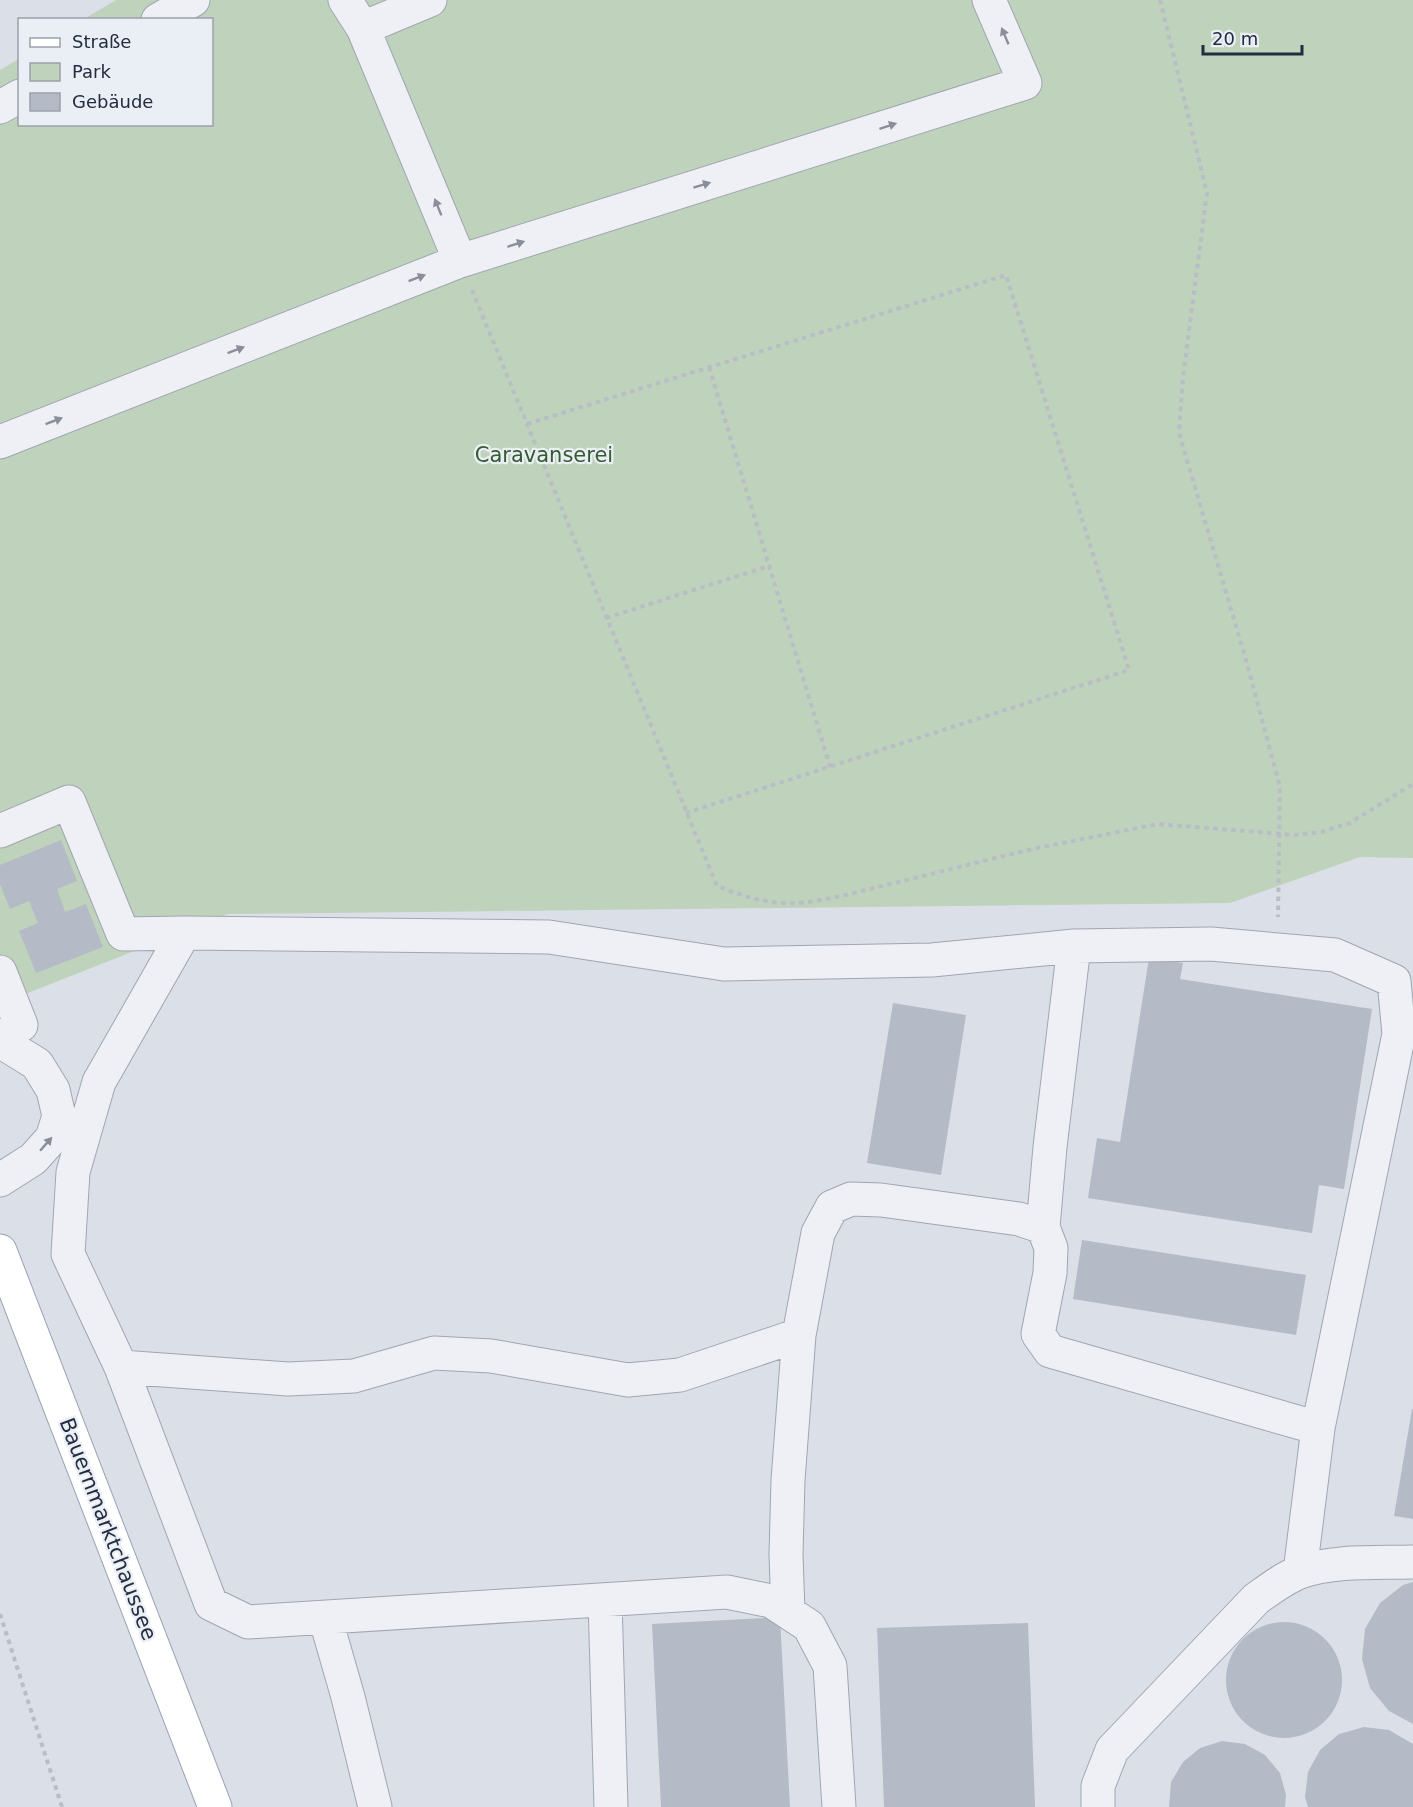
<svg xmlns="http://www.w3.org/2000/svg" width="1413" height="1807" viewBox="0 0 1413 1807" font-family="'DejaVu Sans',sans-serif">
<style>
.green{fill:#bfd2bb}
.building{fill:#b5bac7}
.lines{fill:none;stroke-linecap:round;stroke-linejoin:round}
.minor-casing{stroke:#a0a6b1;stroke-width:35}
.major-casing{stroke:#99a2b4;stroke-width:35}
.path{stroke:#b9bdc6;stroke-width:4;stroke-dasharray:4.5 4.5;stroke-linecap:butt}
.minor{stroke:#eef0f5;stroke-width:33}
.major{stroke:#fff;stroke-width:33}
.oneway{fill:#898e9a}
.labels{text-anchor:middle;stroke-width:4.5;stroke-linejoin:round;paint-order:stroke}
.park-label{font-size:21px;fill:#355b30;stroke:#eaeef5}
.street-label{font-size:21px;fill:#242c3f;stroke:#eaeef5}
</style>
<rect width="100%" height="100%" fill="#dbdfe7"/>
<!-- green -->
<path class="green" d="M116 0H1413V858L1360 857 1230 903 228 914 0 1004V70L19 59 20 124H212V20L84 19Z"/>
<!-- building -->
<path class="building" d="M61 840 77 881 57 889 65 912 86 904 103 947 36 973 19 931 38 923 29 901 10 909 0 884V865Z
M1149 958 1183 963 1180 979 1372 1009 1344 1189 1319 1185 1312 1233 1088 1198 1097 1138 1120 1142Z
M893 1003 966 1015 941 1175 867 1163Z
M1082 1240 1306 1275 1296 1335 1073 1299Z
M1412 1409H1413V1519L1394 1516Z
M1413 1582V1724L1389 1711 1370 1688 1362 1659 1365 1629 1380 1603 1403 1585Z
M780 1617 790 1807H661L652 1624Z
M1226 1680a58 58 0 1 1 116 0a58 58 0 1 1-116 0Z
M1028 1623 1035 1807H884L877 1628Z
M1364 1727 1389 1730 1413 1744V1807H1308L1305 1797 1308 1772 1320 1750 1339 1734Z
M1222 1741 1245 1744 1265 1755 1280 1773 1286 1795 1285 1807H1169L1171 1782 1183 1762 1200 1748Z"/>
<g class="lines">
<defs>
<path id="minor" d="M345 0 363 28 460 261
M158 20 193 0
M363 28 430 0
M0 107 20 96
M0 442 460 261 1025 83 989 0
M0 831 69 802 123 934 184 933 549 937 724 964 932 960 1074 946 1211 944 1335 955 1394 981 1399 1034 1318 1428 1300 1572
M184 933 99 1082 73 1172 68 1254 121 1367 211 1604 248 1622 727 1592 771 1601 809 1626 830 1666 839 1807
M0 972 21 1025 0 1039
M0 1041 37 1064 53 1090 59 1116 52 1138 33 1159 0 1180
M1043 1227 1050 1147 1074 946
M121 1367 288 1379 354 1376 434 1353 491 1356 628 1380 680 1375 799 1335
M605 1600 611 1807
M788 1612 786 1554 788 1480 799 1335 818 1233 832 1207 851 1199 881 1200 1019 1219 1043 1227 1051 1248 1050 1273 1038 1334 1050 1351 1318 1428
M325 1617 348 1697 375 1807
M1098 1807V1786L1112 1750 1256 1599C1270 1589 1284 1578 1300 1572 1335 1560 1377 1563 1413 1562"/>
<path id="major" d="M0 1251 215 1807"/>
</defs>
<!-- minor casing -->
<use href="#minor" class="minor-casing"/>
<!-- major casing -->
<use href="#major" class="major-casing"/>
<!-- path -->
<path class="path" d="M1160 0 1207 193 1183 377 1179 433 1246 660 1280 787 1278 917
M472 290 717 886C737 894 758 901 780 903 802 905 825 899 846 895L1032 849 1158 824 1295 835 1321 832 1350 823 1413 784
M709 367 830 767
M527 424 1006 275 1129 670 686 813
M606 618 769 566
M0 1614 62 1807"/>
<!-- minor -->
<use href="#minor" class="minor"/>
<!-- major -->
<use href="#major" class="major"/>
</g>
<!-- one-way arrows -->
<defs><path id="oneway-solid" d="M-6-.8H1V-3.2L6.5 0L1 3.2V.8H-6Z" transform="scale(1.5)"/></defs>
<g class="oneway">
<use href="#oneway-solid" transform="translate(1005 36) rotate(-113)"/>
<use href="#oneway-solid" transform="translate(888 126) rotate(-18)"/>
<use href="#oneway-solid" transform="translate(702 185) rotate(-17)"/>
<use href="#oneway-solid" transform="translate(438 207) rotate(-112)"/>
<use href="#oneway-solid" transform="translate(516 244) rotate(-18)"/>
<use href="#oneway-solid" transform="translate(417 278) rotate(-21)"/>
<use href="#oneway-solid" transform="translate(236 350) rotate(-21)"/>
<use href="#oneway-solid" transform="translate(54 421) rotate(-21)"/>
<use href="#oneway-solid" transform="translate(46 1144) rotate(-49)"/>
</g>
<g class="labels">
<!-- park labels -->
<g class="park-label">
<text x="544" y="462">Caravanserei</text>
</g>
<!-- street labels -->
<g class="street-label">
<text transform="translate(108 1529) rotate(69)" y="7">Bauernmarktchaussee</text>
</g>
</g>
<!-- legend -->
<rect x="18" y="18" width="195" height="108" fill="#eaeef5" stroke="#9ba0ac" stroke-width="1.5"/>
<rect x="30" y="38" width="30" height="9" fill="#ffffff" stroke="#9ba0ac" stroke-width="1.5"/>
<text x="72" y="48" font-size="18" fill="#242c3f">Straße</text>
<rect x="30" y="63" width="30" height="18" fill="#bfd2bb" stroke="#9ba0ac" stroke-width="1.5"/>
<text x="72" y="78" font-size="18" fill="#242c3f">Park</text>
<rect x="30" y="93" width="30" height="18" fill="#b5bac7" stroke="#9ba0ac" stroke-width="1.5"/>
<text x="72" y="108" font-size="18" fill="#242c3f">Gebäude</text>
<!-- scale -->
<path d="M1203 45v9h99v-9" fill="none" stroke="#242c3f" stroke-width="3"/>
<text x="1212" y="45" font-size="18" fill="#242c3f" stroke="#eaeef5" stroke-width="4.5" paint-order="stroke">20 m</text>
</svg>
